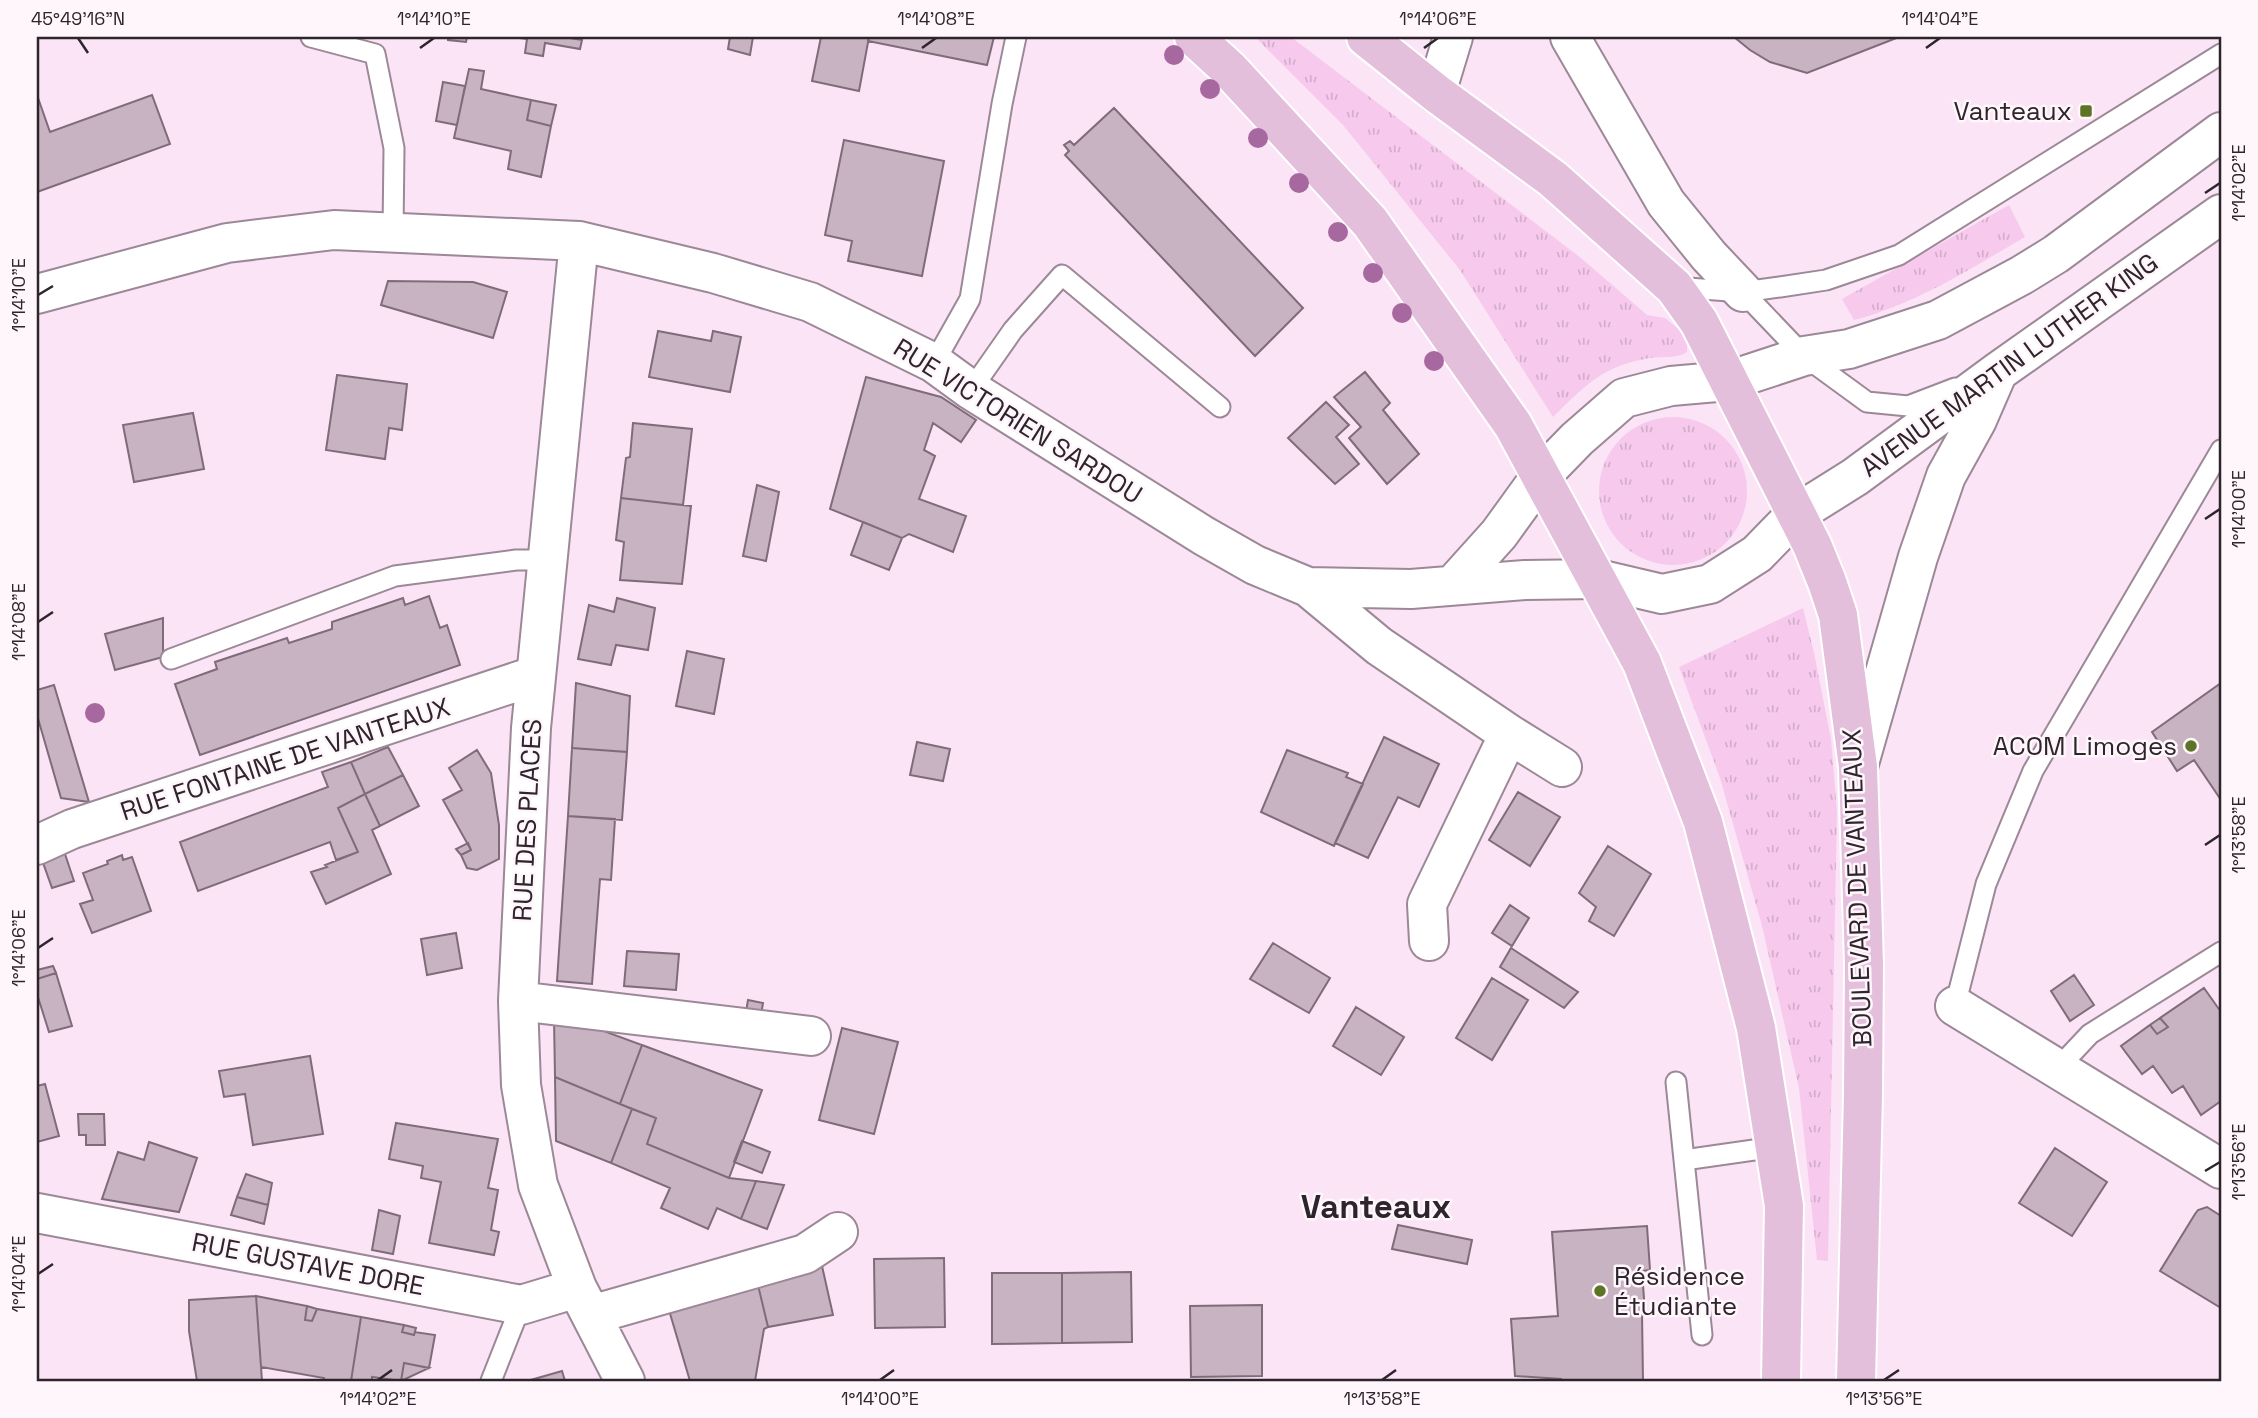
<svg xmlns="http://www.w3.org/2000/svg" width="2258" height="1418" viewBox="0 0 2258 1418" font-family="'Space Grotesk',sans-serif">
<style>
.grass{fill:url(#grass-tufts)}
.building{fill:#c8b3c3;stroke:#7f6c7a;stroke-width:2}
.lines{fill:none;stroke-linecap:round;stroke-linejoin:round}
.lane-casing{stroke:#9c8897;stroke-width:23}
.street-casing{stroke:#9c8897;stroke-width:42}
.secondary-casing{stroke:#9c8897;stroke-width:42}
.primary-casing{stroke:#fff;stroke-width:42}
.lane{stroke:#fff;stroke-width:19}
.street{stroke:#fff;stroke-width:38}
.secondary{stroke:#fff;stroke-width:38}
.primary{stroke:#e3bfdc;stroke-width:38}
.tree{fill:#a7689f}
.ticks{fill:none;stroke:#2d252b;stroke-width:2.5}
.poi-dot{fill:#5c7425;stroke:#fff6fc;stroke-width:2.5}
.labels{text-anchor:middle;stroke-width:5;stroke-linejoin:round;paint-order:stroke}
.poi-label{font-size:26px;fill:#2d252b;stroke:#fff6fc;text-anchor:end}
.street-label{font-size:26px;fill:#2d252b;stroke:#fff6fc}
.district-label{font-size:33px;font-weight:bold;fill:#2d252b;stroke:#fff6fc}
.neatline{fill:none;stroke:#2d252b;stroke-width:2.5}
.ticks-label{font-size:18px;text-anchor:middle;fill:#2d252b}
</style>
<defs>
<pattern id="grass-tufts" width="24" height="20" patternUnits="userSpaceOnUse" patternTransform="scale(1.75)"><rect width="24" height="20" fill="#f7caed"/><path d="M3 7l-1-3M5 7V3M7 7l1-3M15 17l-1-3M17 17v-4M19 17l1-3" fill="none" stroke="#d4adcb"/></pattern>
</defs>
<rect width="100%" height="100%" fill="#fae4f5"/>
<!-- grass -->
<path class="grass" d="M1255 37H1291L1581 258 1647 315 1665 318 1681 331 1687 343V352C1677 359 1662 356 1650 358 1602 366 1586 385 1553 417L1460 270 1343 125Z
M2009 205 2025 237C1970 269 1916 304 1854 320L1842 299Z
M1599 491a74 74 0 1 1 148 0a74 74 0 1 1-148 0Z
M1803 608 1814 653 1831 739 1837 812 1828 1261 1817 1260 1799 1088 1762 926 1720 778 1679 667Z"/>
<!-- building -->
<path class="building" d="M448 37H467L466 42 448 40Z
M513 37H564L582 40 580 49 545 43 543 56 525 53 527 39Z
M730 37H753L750 55 728 49Z
M821 37H869L859 91 812 81Z
M869 37H994L987 65 868 41Z
M1734 37H1899L1807 73 1770 62 1750 50Z
M469 69 484 71 481 89 531 100 527 120 551 126 541 177 508 169 511 151 454 138Z
M443 82 465 86 457 125 436 121Z
M37 95 50 132 152 95 170 144 37 192Z
M531 100 556 105 551 126 527 120Z
M1114 108 1303 308 1255 356 1065 155 1069 151 1064 145 1070 141 1074 145Z
M844 140 944 161 922 276 848 261 852 241 825 235Z
M388 281 473 282 507 292 493 338 381 305Z
M658 331 711 341 713 331 741 337 730 392 649 377Z
M1365 372 1390 403 1383 410 1419 454 1387 484 1349 438 1361 427 1334 397Z
M337 375 407 384 402 430 389 428 385 459 326 450Z
M866 377 941 397 976 420 961 442 933 423 924 450 935 456 919 499 966 516 953 552 909 534 902 538 830 509Z
M1326 402 1349 425 1336 437 1359 464 1335 484 1288 438Z
M193 413 204 469 134 482 123 425Z
M633 423 692 429 683 505 621 498 626 458 630 457Z
M757 485 779 492 766 561 743 556Z
M621 498 691 506 682 584 620 580 624 542 616 540Z
M863 522 902 538 889 570 851 555Z
M429 596 440 628 447 625 460 665 200 755 175 684 217 669 215 662 287 638 289 643 332 629V622L403 598 405 605Z
M617 598 655 608 648 650 616 645 611 665 578 659 589 605 614 612Z
M163 618V657L115 670 105 634Z
M687 651 724 659 714 714 676 706Z
M576 683 630 696 627 752 572 748Z
M2221 683V800L2194 760 2177 771 2152 732Z
M54 685 89 802 61 798 37 715V690Z
M1384 737 1439 764 1419 807 1398 797 1368 858 1335 843Z
M917 742 950 749 943 781 910 775Z
M388 747 403 775 365 794 351 762Z
M572 748 627 752 622 820 568 816Z
M477 750 491 773 499 825V859L477 870 467 868 461 855 471 850 443 800 462 790 449 768Z
M1287 750 1348 773 1346 777 1363 784 1334 846 1261 812Z
M351 762 365 794 338 808 358 852 336 860 330 842 198 891 180 842 328 787 322 772Z
M403 775 419 806 380 826 365 794Z
M1518 792 1560 817 1530 866 1489 840Z
M365 794 380 826 372 830 391 874 326 904 311 872 327 867 325 865 358 852 338 808Z
M568 816 615 819 611 880 600 879 592 984 557 981Z
M468 843 471 850 461 855 456 849Z
M1608 846 1651 874 1614 936 1589 921 1596 907 1579 893Z
M63 848 74 881 52 888 41 857Z
M122 855 123 860 132 857 151 911 92 933 80 904 93 900 83 873 108 864 107 861Z
M1510 905 1529 918 1512 946 1492 933Z
M456 933 462 968 427 975 421 939Z
M1273 943 1330 978 1309 1013 1250 979Z
M1511 948 1578 992 1564 1008 1500 967Z
M627 951 679 954 676 990 624 986Z
M53 966 56 973 37 979V970Z
M56 973 72 1026 49 1032 37 994V979Z
M2074 975 2094 1005 2070 1021 2051 991Z
M1492 978 1528 1000 1492 1060 1456 1038Z
M2204 988 2221 1012V1101L2201 1115 2183 1086 2172 1093 2153 1066 2142 1074 2121 1046 2150 1025 2157 1034 2168 1027 2160 1018Z
M748 1000 763 1003 760 1021 745 1018Z
M1356 1007 1404 1037 1381 1075 1333 1046Z
M563 1016 642 1045 620 1104 555 1077 554 1018Z
M2160 1018 2168 1027 2157 1034 2150 1025Z
M842 1028 898 1042 874 1134 819 1120Z
M642 1045 762 1090 729 1178 647 1144 656 1118 620 1104Z
M310 1056 323 1134 253 1145 245 1094 224 1097 219 1071Z
M555 1077 632 1109 611 1163 556 1141Z
M45 1084 59 1136 37 1142V1086Z
M632 1109 656 1118 647 1144 729 1178 756 1181 741 1219 717 1208 708 1229 661 1208 670 1188 611 1163Z
M78 1114H104L105 1145H86V1135H79Z
M396 1123 498 1139 488 1188 498 1190 491 1230 499 1232 494 1255 429 1243 441 1182 421 1178 423 1166 389 1159Z
M742 1141 770 1152 762 1173 734 1162Z
M149 1142 197 1158 179 1212 102 1199 118 1152 144 1160Z
M2055 1148 2107 1182 2072 1236 2019 1203Z
M246 1174 272 1183 268 1205 237 1197Z
M756 1181 784 1185 767 1229 741 1219Z
M237 1197 268 1205 264 1224 231 1215Z
M2207 1207 2221 1216V1308L2160 1271 2195 1214 2198 1210Z
M379 1210 400 1216 393 1254 372 1250Z
M1398 1225 1472 1240 1467 1264 1392 1249Z
M1647 1226 1650 1270 1642 1271 1645 1312 1642 1313 1643 1381H1561V1379L1515 1376 1511 1319 1558 1316 1552 1232Z
M944 1258 945 1327 875 1328 874 1259Z
M822 1266 833 1315 768 1327 757 1281Z
M1131 1272 1132 1342 1062 1343V1273Z
M992 1273H1062V1343L992 1344Z
M757 1281 768 1327 764 1329 755 1381H690L666 1300Z
M256 1296 262 1381H197L189 1331V1300Z
M256 1296 307 1306 305 1320 312 1321 317 1309 361 1317 351 1381H324V1378L261 1367Z
M1262 1305V1376L1191 1377 1190 1306Z
M307 1306 317 1309 312 1321 305 1320Z
M361 1317 404 1325 402 1332 414 1335 415 1332 435 1335 429 1368 404 1363 401 1381 372 1377V1381H351Z
M404 1325 416 1328 414 1335 402 1332Z
M404 1363 429 1368 401 1381Z
M562 1371 565 1381H527Z"/>
<g class="lines">
<defs>
<path id="lane" d="M311 37 375 54 394 148 393 233
M1674 287 1743 292 1780 287 1826 280 1899 255 2221 54
M1743 292 1804 356 1867 402 1908 406 1955 388
M934 363 970 299 1002 104 1016 37
M971 390 1013 330 1062 275 1220 407
M171 659 395 576 516 560H546
M1955 1006 1986 884 2033 771 2221 450
M2058 1068 2090 1034 2221 952
M1676 1082 1702 1335
M1684 1160 1775 1147
M491 1381 521 1305"/>
<path id="street" d="M1570 37 1666 203 1709 256 1743 292
M1436 93 1453 37
M579 241 531 728 518 1001 521 1085 538 1185 577 1288 625 1381
M37 294 227 243 334 230 579 241 713 273 810 302 934 363 971 390 1204 536 1255 565 1308 587 1411 589 1525 580 1598 579
M1454 584 1499 534 1541 476
M1308 587 1379 646 1509 734 1427 904 1429 941
M1509 734 1562 767
M37 845 72 829 534 676
M518 1001 811 1036
M1955 1006 2221 1169
M37 1213 521 1305 577 1288
M591 1315 805 1254 838 1232"/>
<path id="secondary" d="M1541 476 1577 439 1624 398 1671 386 1728 381 1804 356 1849 349 1938 320 2022 275 2056 254 2221 132
M1598 579 1662 594 1710 584 1757 554 1796 514 1855 477 1999 371 2221 214
M1858 767 1918 557 1946 476 1977 420 1997 374"/>
<path id="primary" d="M1194 37 1229 69 1370 222 1513 425 1642 663 1703 822 1756 1028 1784 1206 1781 1381
M1366 37 1436 93 1553 179 1674 287 1699 322 1812 545 1827 582 1838 615 1858 767 1864 965 1863 1095 1856 1381"/>
</defs>
<!-- lane casing -->
<use href="#lane" class="lane-casing"/>
<!-- street casing -->
<use href="#street" class="street-casing"/>
<!-- secondary casing -->
<use href="#secondary" class="secondary-casing"/>
<!-- primary casing -->
<use href="#primary" class="primary-casing"/>
<!-- lane -->
<use href="#lane" class="lane"/>
<!-- street -->
<use href="#street" class="street"/>
<!-- secondary -->
<use href="#secondary" class="secondary"/>
<!-- primary -->
<use href="#primary" class="primary"/>
</g>
<!-- trees -->
<g class="tree">
<circle cx="1174" cy="55" r="10"/>
<circle cx="1210" cy="89" r="10"/>
<circle cx="1258" cy="138" r="10"/>
<circle cx="1299" cy="183" r="10"/>
<circle cx="1338" cy="232" r="10"/>
<circle cx="1373" cy="273" r="10"/>
<circle cx="1402" cy="313" r="10"/>
<circle cx="1434" cy="361" r="10"/>
<circle cx="95" cy="713" r="10"/>
</g>
<!-- ticks -->
<path class="ticks" d="M78 38 88 53M420 48 434 38M922 48 936 38M1424 48 1438 38M1926 48 1940 38M2205 193 2220 183M38 295 53 286M2205 519 2220 509M38 622 53 612M2205 845 2220 835M38 948 53 938M2205 1171 2220 1162M38 1274 53 1264M378 1380 392 1370M880 1380 894 1370M1382 1380 1396 1370M1884 1380 1899 1370"/>
<!-- markers -->
<g class="poi-dot">
<rect x="2079" y="104" width="14" height="14" rx="3.5"/>
<circle cx="2191" cy="746" r="7"/>
<circle cx="1600" cy="1291" r="7"/>
</g>
<g class="labels">
<!-- poi labels -->
<g class="poi-label">
<text x="2072" y="120">Vanteaux</text>
<text x="2177" y="755">ACOM Limoges</text>
<text x="1614" y="1285" text-anchor="start">Résidence<tspan x="1614" dy="30">Étudiante</tspan></text>
</g>
<!-- street labels -->
<g class="street-label">
<text transform="translate(2009 365) rotate(-36)" y="9">AVENUE MARTIN LUTHER KING</text>
<text transform="translate(1018 421) rotate(32)" y="9">RUE VICTORIEN SARDOU</text>
<text transform="translate(285 759) rotate(-18)" y="9">RUE FONTAINE DE VANTEAUX</text>
<text transform="translate(527 820) rotate(-87)" y="9">RUE DES PLACES</text>
<text transform="translate(1857 888) rotate(-92)" y="9">BOULEVARD DE VANTEAUX</text>
<text transform="translate(308 1264) rotate(11)" y="9">RUE GUSTAVE DORE</text>
</g>
<!-- district labels -->
<g class="district-label">
<text x="1376" y="1218">Vanteaux</text>
</g>
</g>
<!-- border -->
<rect width="2258" height="1418" fill="none" stroke="#fff6fc" stroke-width="77"/>
<rect x="38" y="38" width="2182" height="1342" class="neatline"/>
<g class="ticks-label">
<text x="78" y="25">45°49'16"N</text>
<text x="434" y="25">1°14'10"E</text>
<text x="936" y="25">1°14'08"E</text>
<text x="1438" y="25">1°14'06"E</text>
<text x="1940" y="25">1°14'04"E</text>
<text transform="translate(2239 183) rotate(-90)" y="6">1°14'02"E</text>
<text transform="translate(19 295) rotate(-90)" y="6">1°14'10"E</text>
<text transform="translate(2239 509) rotate(-90)" y="6">1°14'00"E</text>
<text transform="translate(19 622) rotate(-90)" y="6">1°14'08"E</text>
<text transform="translate(2239 835) rotate(-90)" y="6">1°13'58"E</text>
<text transform="translate(19 948) rotate(-90)" y="6">1°14'06"E</text>
<text transform="translate(2239 1162) rotate(-90)" y="6">1°13'56"E</text>
<text transform="translate(19 1274) rotate(-90)" y="6">1°14'04"E</text>
<text x="378" y="1405">1°14'02"E</text>
<text x="880" y="1405">1°14'00"E</text>
<text x="1382" y="1405">1°13'58"E</text>
<text x="1884" y="1405">1°13'56"E</text>
</g>
</svg>
